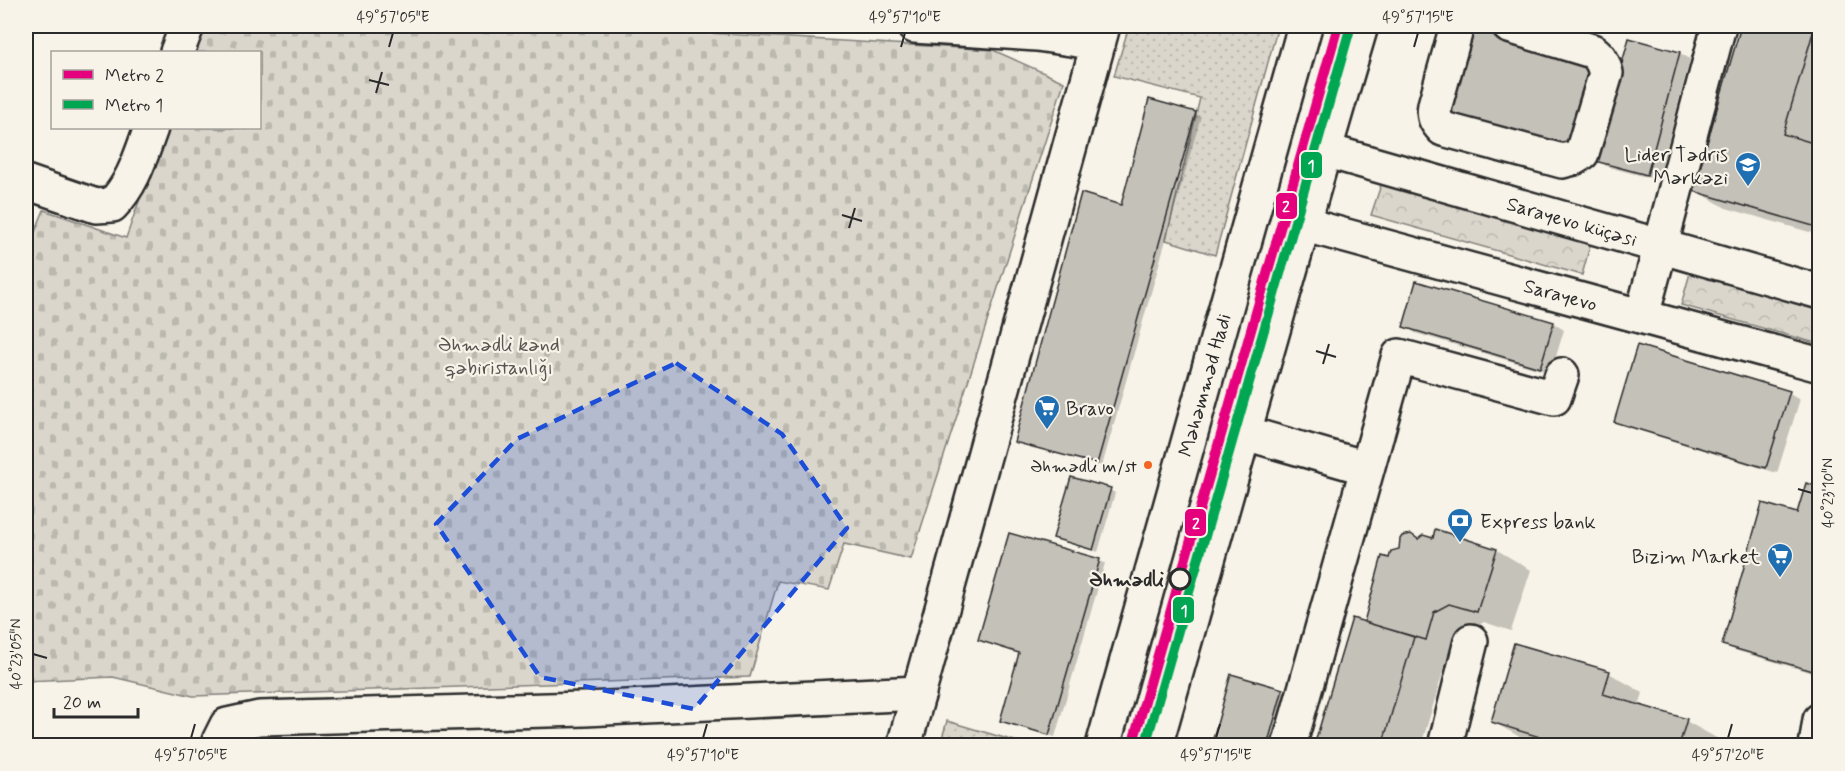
<svg xmlns="http://www.w3.org/2000/svg" width="1845" height="771" viewBox="0 0 1845 771" font-family="Mynerve,sans-serif">
<style>
.forest{fill:url(#forest-crowns);stroke:#82807c;stroke-width:1.5}
.cemetery{fill:url(#cemetery-stones);stroke:#82807c;stroke-width:1.5}
.park{fill:url(#park-dots);stroke:#82807c;stroke-width:1.5}
.shadow{fill:#0003}
.building{fill:#c4c1b9;stroke:#2b2b2b;stroke-width:1.5}
.lines{fill:none;stroke-linecap:round;stroke-linejoin:round}
.minor-casing{stroke:#2b2b2b;stroke-width:38}
.major-casing{stroke:#2b2b2b;stroke-width:38}
.minor{stroke:#f7f3e8;stroke-width:33}
.major{stroke:#f7f3e8;stroke-width:33}
.metro-1-casing{stroke:#f7f3e8;stroke-width:15}
.metro-2-casing{stroke:#f7f3e8;stroke-width:15}
.metro-1{stroke:#e5007d;stroke-width:10}
.metro-2{stroke:#00a651;stroke-width:10}
.marked{fill:#1d4ed8;fill-opacity:0.2;stroke:#1d4ed8;stroke-width:4.5;stroke-dasharray:12 8;stroke-linejoin:round}
.ticks{fill:none;stroke:#2b2b2b;stroke-width:2}
.bus-dot{fill:#f26522;stroke:#f7f3e8;stroke-width:2}
.stop-dot{fill:#f7f3e8;stroke:#2b2b2b;stroke-width:3}
.labels{text-anchor:middle;stroke-width:4.5;stroke-linejoin:round;paint-order:stroke}
.bus-label{font-size:18px;fill:#2b2b2b;stroke:#f7f3e8;text-anchor:end}
.poi-label{font-size:20px;fill:#2b2b2b;stroke:#f7f3e8;text-anchor:end}
.street-label{font-size:20px;fill:#2b2b2b;stroke:#f7f3e8}
.park-label{font-size:20px;fill:#575653;stroke:#f7f3e8}
.stop-label{font-size:20px;font-weight:bold;fill:#2b2b2b;stroke:#f7f3e8;text-anchor:end}
.line-badge{stroke:#f7f3e8;stroke-width:2}
.badge-label{font-size:16px;text-anchor:middle;font-weight:bold;fill:#fff}
.neatline{fill:none;stroke:#2b2b2b;stroke-width:2}
.ticks-label{font-size:15px;text-anchor:middle;fill:#2b2b2b}
</style>
<defs>
<pattern id="forest-crowns" width="20" height="18" patternUnits="userSpaceOnUse" patternTransform="scale(1.5)"><rect width="20" height="18" fill="#dad6cc"/><path d="M2 6a3 3 0 1 1 6 0M12 15a3 3 0 1 1 6 0" fill="none" stroke="#bbb8af"/></pattern>
<pattern id="cemetery-stones" width="16" height="16" patternUnits="userSpaceOnUse" patternTransform="scale(1.5)"><rect width="16" height="16" fill="#dad6cc"/><path d="M2 7V4a2 2 0 0 1 4 0v3zM10 15v-3a2 2 0 0 1 4 0v3z" fill="#bbb8af"/></pattern>
<pattern id="park-dots" width="8" height="8" patternUnits="userSpaceOnUse" patternTransform="scale(1.5)"><rect width="8" height="8" fill="#dad6cc"/><path d="M2 2h.1M6 6h.1" fill="none" stroke="#bbb8af" stroke-width="1.8" stroke-linecap="round"/></pattern>
</defs>
<rect width="100%" height="100%" fill="#f7f3e8"/>
<filter id="ink" filterUnits="userSpaceOnUse"><feTurbulence type="fractalNoise" baseFrequency=".0167" numOctaves="2"/><feDisplacementMap in="SourceGraphic" scale="12" xChannelSelector="R" yChannelSelector="G"/><feConvolveMatrix kernelMatrix="1 2 1 2 8 2 1 2 1" color-interpolation-filters="sRGB"/></filter>
<g filter="url(#ink)">
<!-- forest -->
<path class="forest" d="M1382 182 1591 242 1582 275 1371 215Z
M1690 273 1819 310V344L1681 305Z"/>
<!-- cemetery -->
<path class="cemetery" d="M201 26H593L993 50 1064 82 911 559 844 544 829 590 778 581 750 677 193 696 113 677 26 681V254L44 210 126 238 165 128H260V52H192Z"/>
<!-- park -->
<path class="park" d="M1129 26H1278L1215 255 1166 240 1200 98 1114 76Z
M947 721 1028 745H940Z"/>
<!-- shadow -->
<path class="shadow" d="M1743 26H1812L1820 29V137L1817 145 1820 146V235L1726 208 1695 190Z
M1680 53 1690 59 1658 180 1608 167 1597 160Z
M1150 101 1201 116 1102 466 1016 442 1122 207Z
M1553 323 1564 330 1551 373 1415 333 1405 326Z
M1789 393 1800 399 1777 473 1627 427 1616 421Z
M1820 488V675L1734 650 1723 644 1798 515Z
M1110 490 1115 493 1098 552 1055 537Z
M1436 531 1497 550 1531 570 1511 631 1484 622 1468 631 1461 659 1448 655 1421 746H1315L1390 559 1419 540H1434Z
M1010 534 1105 563 1055 737 1001 720 1021 653 980 640Z
M1609 673 1643 693 1639 706 1686 721 1720 740 1719 746H1541L1527 741 1493 722Z
M1283 690 1299 700 1286 746H1212Z"/>
<!-- building -->
<path class="building" d="M1452 26H1477L1597 60 1569 159 1426 117Z
M1741 26H1815L1783 134 1820 145V228L1693 191Z
M1629 38 1680 52 1647 175 1595 161Z
M1149 99 1196 112 1097 464 1014 442 1081 193 1121 205Z
M1416 281 1554 322 1540 368 1403 327Z
M1637 345 1790 391 1766 468 1614 422Z
M1071 477 1111 488 1093 550 1053 538Z
M1806 483 1820 487V673L1722 645 1762 503 1797 513Z
M1435 529 1497 549 1477 612 1449 604 1434 612 1426 640 1364 622 1382 556 1389 558 1391 551 1399 549 1400 539 1402 536 1411 534 1418 539 1423 535 1433 538Z
M1009 533 1100 559 1049 735 1000 721 1019 653 978 640Z
M1352 618 1414 637 1382 746H1314Z
M1514 643 1610 671 1603 694 1687 719 1679 746H1569L1491 722Z
M1231 674 1283 689 1267 746H1211Z"/>
<g class="lines">
<defs>
<g id="minor">
<path d="M914 26 1037 34 1098 43"/>
<path d="M1457 26 1435 105C1433 116 1435 121 1443 129L1562 161 1574 158 1582 153 1606 73C1603 63 1601 57 1592 51L1509 26"/>
<path d="M177 52 187 26"/>
<path id="s1" d="M1324 150 1820 292"/>
<path d="M26 182 96 206 112 205C133 184 141 155 151 128"/>
<path id="s2" d="M1302 224 1820 365"/>
<path d="M1642 316 1719 26"/>
<path d="M1245 433 1367 468"/>
<path d="M219 746V741L227 725 259 718 585 709 919 693"/>
<path id="s3" d="M1103 746 1305 26"/>
<path d="M1289 746 1399 356 1554 398 1562 375"/>
<path d="M1445 746 1471 641"/>
<path d="M1816 746 1820 720"/>
</g>
<path id="major" d="M904 746 1103 26
M1155 746C1224 506 1290 265 1361 26"/>
</defs>
<!-- minor casing -->
<use href="#minor" class="minor-casing"/>
<!-- major casing -->
<use href="#major" class="major-casing"/>
<!-- minor -->
<use href="#minor" class="minor"/>
<!-- major -->
<use href="#major" class="major"/>
<defs>
<path id="metro-1" d="M1132 746 1338 26"/>
<path id="metro-2" d="M1145 746 1350 29"/>
</defs>
<!-- metro-1 casing -->
<use href="#metro-1" class="metro-1-casing"/>
<!-- metro-2 casing -->
<use href="#metro-2" class="metro-2-casing"/>
<!-- metro-1 -->
<use href="#metro-1" class="metro-1"/>
<!-- metro-2 -->
<use href="#metro-2" class="metro-2"/>
</g>
</g>
<!-- marked area -->
<path class="marked" d="M676 363 782 434 847 528 694 709 540 677 436 524 517 439Z"/>
<!-- ticks -->
<path class="ticks" d="M389 47 393 33M901 47 905 33M1414 47 1418 33M369 80 389 85M376 93 382 72M842 215 862 221M849 228 855 208M1316 351 1336 357M1323 364 1329 344M1798 489 1812 493M33 654 47 658M191 738 195 724M703 738 707 724M1216 738 1220 724M1728 738 1732 724"/>
<!-- icons -->
<defs>
<symbol id="university-pin" viewBox="-11 -11 22 30"><path d="M0 17L-7.5 6A9.5 9.5 0 1 1 7.5 6Z" fill="#1f6fb2" stroke="#f7f3e8"/><path d="M0-5L7-2L0 1L-7-2ZM-4 1L0 2.5L4 1V4Q0 6-4 4Z" fill="#fff"/></symbol>
<symbol id="supermarket-pin" viewBox="-11 -11 22 30"><path d="M0 17L-7.5 6A9.5 9.5 0 1 1 7.5 6Z" fill="#1f6fb2" stroke="#f7f3e8"/><path d="M-6-5.5h2.5l.6 2H6L4.5 2H-2.5L-4.4-4H-6ZM-1.5 3.2a1.3 1.3 0 1 0 .1 0ZM3 3.2a1.3 1.3 0 1 0 .1 0Z" fill="#fff"/></symbol>
<symbol id="bank-pin" viewBox="-11 -11 22 30"><path d="M0 17L-7.5 6A9.5 9.5 0 1 1 7.5 6Z" fill="#1f6fb2" stroke="#f7f3e8"/><path d="M-6-4H6V4H-6ZM0-2.3a2.3 2.3 0 1 0 0 4.6a2.3 2.3 0 1 0 0-4.6Z" fill="#fff"/></symbol>
</defs>
<g fill-rule="evenodd">
<use href="#university-pin" x="1733" y="150" width="30" height="40"/>
<use href="#supermarket-pin" x="1032" y="393" width="30" height="40"/>
<use href="#bank-pin" x="1445" y="506" width="30" height="40"/>
<use href="#supermarket-pin" x="1765" y="541" width="30" height="40"/>
</g>
<!-- markers -->
<circle class="bus-dot" cx="1148" cy="465" r="5"/>
<circle class="stop-dot" cx="1180" cy="579" r="10"/>
<g class="labels">
<!-- bus labels -->
<g class="bus-label">
<text x="1137" y="472">Əhmədli m/st</text>
</g>
<!-- poi labels -->
<g class="poi-label">
<text x="1728" y="161">Lider Tədris<tspan x="1728" dy="23">Mərkəzi</tspan></text>
<text x="1066" y="415" text-anchor="start">Bravo</text>
<text x="1480" y="528" text-anchor="start">Express bank</text>
<text x="1760" y="563">Bizim Market</text>
</g>
<!-- street labels -->
<g class="street-label">
<text dy="7" stroke="none"><textPath href="#s1" startOffset="258">Sarayevo küçəsi</textPath></text>
<text dy="7" stroke="none"><textPath href="#s2" startOffset="268">Sarayevo</textPath></text>
<text dy="7" stroke="none"><textPath href="#s3" startOffset="375">Məhəmməd Hadi</textPath></text>
</g>
<!-- park labels -->
<g class="park-label">
<text x="499" y="351">Əhmədli kənd<tspan x="499" dy="23">qəbiristanlığı</tspan></text>
</g>
<!-- stop labels -->
<g class="stop-label">
<text x="1164" y="586">Əhmədli</text>
</g>
</g>
<g class="line-badge">
<rect x="1300" y="151" width="23" height="28" rx="6" fill="#00a651"/>
<rect x="1275" y="192" width="23" height="28" rx="6" fill="#e5007d"/>
<rect x="1184" y="508" width="23" height="29" rx="6" fill="#e5007d"/>
<rect x="1172" y="596" width="23" height="28" rx="6" fill="#00a651"/>
</g>
<g class="badge-label">
<text x="1311" y="171">1</text>
<text x="1286" y="212">2</text>
<text x="1196" y="529">2</text>
<text x="1184" y="616">1</text>
</g>
<!-- margin -->
<rect width="1845" height="771" fill="none" stroke="#f7f3e8" stroke-width="66"/>
<!-- legend -->
<rect x="51" y="51" width="210" height="78" fill="#f7f3e8" stroke="#a5a39c" stroke-width="1.5"/>
<rect x="63" y="70" width="30" height="9" fill="#e5007d" stroke="#a5a39c" stroke-width="1.5"/>
<text x="105" y="81" font-size="18" fill="#2b2b2b">Metro 2</text>
<rect x="63" y="100" width="30" height="9" fill="#00a651" stroke="#a5a39c" stroke-width="1.5"/>
<text x="105" y="111" font-size="18" fill="#2b2b2b">Metro 1</text>
<!-- scale -->
<path d="M54 708v9h84v-9" fill="none" stroke="#2b2b2b" stroke-width="3"/>
<text x="63" y="708" font-size="18" fill="#2b2b2b" stroke="#f7f3e8" stroke-width="4.5" paint-order="stroke">20 m</text>
<rect x="33" y="33" width="1779" height="705" class="neatline"/>
<g class="ticks-label">
<text x="393" y="22">49°57'05"E</text>
<text x="905" y="22">49°57'10"E</text>
<text x="1418" y="22">49°57'15"E</text>
<text transform="translate(1828 493) rotate(-90)" y="5">40°23'10"N</text>
<text transform="translate(16 654) rotate(-90)" y="5">40°23'05"N</text>
<text x="191" y="760">49°57'05"E</text>
<text x="703" y="760">49°57'10"E</text>
<text x="1216" y="760">49°57'15"E</text>
<text x="1728" y="760">49°57'20"E</text>
</g>
</svg>
